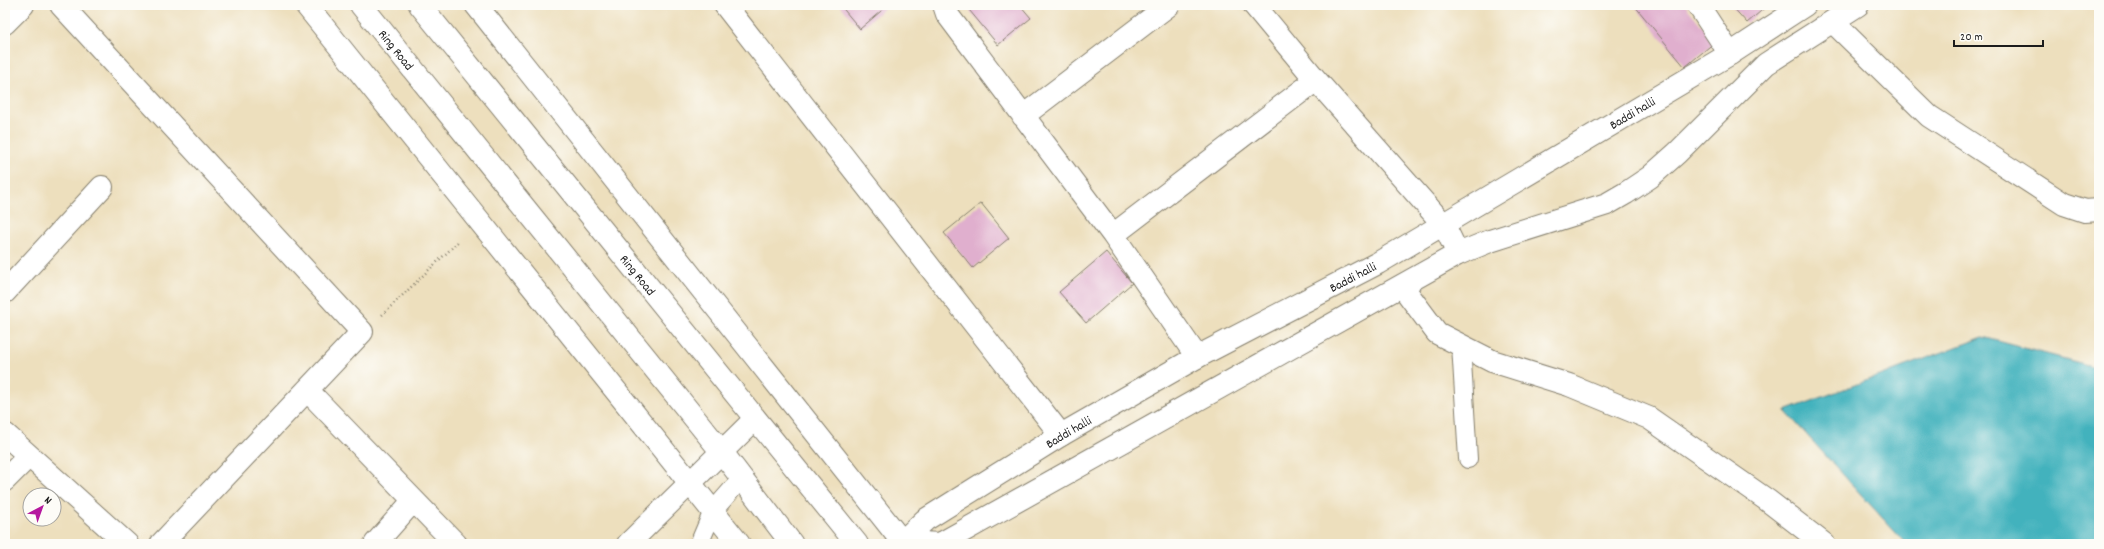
<svg xmlns="http://www.w3.org/2000/svg" width="2104" height="549" viewBox="0 0 2104 549" font-family="Dekko,sans-serif">
<style>
.water{fill:#43b2bd;stroke:#30676c}
.building{fill:#e0afce}
.lines{fill:none;stroke-linecap:round;stroke-linejoin:round}
.lane-casing{stroke:#847e6c;stroke-width:20}
.street-casing{stroke:#847e6c;stroke-width:24}
.secondary-casing{stroke:#847e6c;stroke-width:24}
.highway-casing{stroke:#847e6c;stroke-width:24}
.path{stroke:#847e6c;stroke-width:2.5;stroke-dasharray:1 3;stroke-linecap:butt}
.lane{stroke:#fff;stroke-width:18}
.street{stroke:#fff;stroke-width:22}
.secondary{stroke:#fff;stroke-width:22}
.highway{stroke:#fff;stroke-width:22}
.labels{text-anchor:middle;stroke-width:3;stroke-linejoin:round;paint-order:stroke}
.street-label{font-size:13px;fill:#1c1c1c;stroke:#fdfcf7}
</style>
<rect width="100%" height="100%" fill="#fdfcf7"/>
<filter id="ink" filterUnits="userSpaceOnUse"><feTurbulence type="fractalNoise" baseFrequency=".025" numOctaves="2"/><feDisplacementMap in="SourceGraphic" scale="8" xChannelSelector="R" yChannelSelector="G"/><feConvolveMatrix kernelMatrix="1 2 1 2 8 2 1 2 1" color-interpolation-filters="sRGB"/></filter>
<filter id="wash" filterUnits="userSpaceOnUse"><feTurbulence type="fractalNoise" baseFrequency=".012" numOctaves="4" result="noise"/><feDisplacementMap in="SourceGraphic" scale="16" xChannelSelector="R" yChannelSelector="G"/><feGaussianBlur stdDeviation="0.9" result="paint"/><feColorMatrix in="noise" values="0 0 0 0 0 0 0 0 0 0 0 0 0 0 0 0 0 1.4 0 .05"/><feComposite in="paint" operator="in"/></filter>
<g filter="url(#wash)">
<rect width="100%" height="100%" fill="#eddfbd"/>
<!-- water -->
<path class="water" d="M1983 337 2099 368V544H1906L1785 411Z"/>
<g id="blocks">
<!-- building -->
<path class="building" d="M840 5H888L860 29Z
M965 5H1020L1031 18 998 45Z
M1634 5H1685L1715 42 1685 67Z
M1731 5H1768L1747 23Z
M981 203 1009 238 973 268 944 233Z
M1106 252 1132 283 1086 323 1059 292Z"/>
</g>
</g>
<g filter="url(#ink)">
<use href="#blocks" fill-opacity="0" stroke="#847e6c" stroke-width="1"/>
<g class="lines">
<defs>
<path id="lane" d="M1461 345 1468 459
M699 544 713 511 742 478"/>
<path id="street" d="M61 5 362 332 161 544
M725 5 1061 435
M944 5 947 14 1113 235 1197 357
M1254 5 1316 80 1444 225 1458 254
M1698 5 1730 54
M1833 22 1929 116 2064 204 2085 211 2099 210
M5 23 23 5
M1023 116 1169 5
M1113 235 1316 80
M1402 286 1437 333 1492 361 1569 385 1649 418 1767 500 1824 544
M5 292 102 187
M307 390 456 544
M5 434 127 544
M5 480 29 456
M375 544 413 501
M628 544 755 419"/>
<g id="secondary">
<path d="M306 5 739 544"/>
<path d="M476 5 904 544"/>
<path d="M902 542 940 544 1458 254 1490 241 1607 204 1626 193 1650 177 1677 153 1766 64 1858 5"/>
<path id="s1" d="M900 544 925 520 1061 435 1197 357 1378 263 1730 54 1805 5"/>
</g>
<g id="highway">
<path id="s2" d="M361 5 721 451 792 544"/>
<path id="s3" d="M420 5 857 544"/>
</g>
</defs>
<!-- lane casing -->
<use href="#lane" class="lane-casing"/>
<!-- street casing -->
<use href="#street" class="street-casing"/>
<!-- secondary casing -->
<use href="#secondary" class="secondary-casing"/>
<!-- highway casing -->
<use href="#highway" class="highway-casing"/>
<!-- path -->
<path class="path" d="M382 315 459 241"/>
<!-- lane -->
<use href="#lane" class="lane"/>
<!-- street -->
<use href="#street" class="street"/>
<!-- secondary -->
<use href="#secondary" class="secondary"/>
<!-- highway -->
<use href="#highway" class="highway"/>
</g>
</g>
<g class="labels">
<!-- street labels -->
<g class="street-label">
<text dy="5" stroke="none"><textPath href="#s2" startOffset="57">Ring Road</textPath></text>
<text dy="5" stroke="none"><textPath href="#s1" startOffset="851">Baddi halli</textPath></text>
<text dy="5" stroke="none"><textPath href="#s3" startOffset="347">Ring Road</textPath></text>
<text dy="5" stroke="none"><textPath href="#s1" startOffset="527">Baddi halli</textPath></text>
<text dy="5" stroke="none"><textPath href="#s1" startOffset="203">Baddi halli</textPath></text>
</g>
</g>
<!-- margin -->
<rect width="2104" height="549" fill="none" stroke="#fdfcf7" stroke-width="20"/>
<!-- north arrow -->
<g transform="translate(42 507) rotate(41)"><circle r="19" fill="#fdfcf7" stroke="#a3a29f"/>
<path d="M0-3L7 15L0 10L-7 15Z" fill="#b5179e"/>
<text y="-6" font-size="11" font-weight="bold" text-anchor="middle" fill="#1c1c1c">N</text>
</g>
<!-- scale -->
<path d="M1954 40v6h89v-6" fill="none" stroke="#1c1c1c" stroke-width="2"/>
<text x="1960" y="40" font-size="12" fill="#1c1c1c" stroke="#fdfcf7" stroke-width="3" paint-order="stroke">20 m</text>
</svg>
